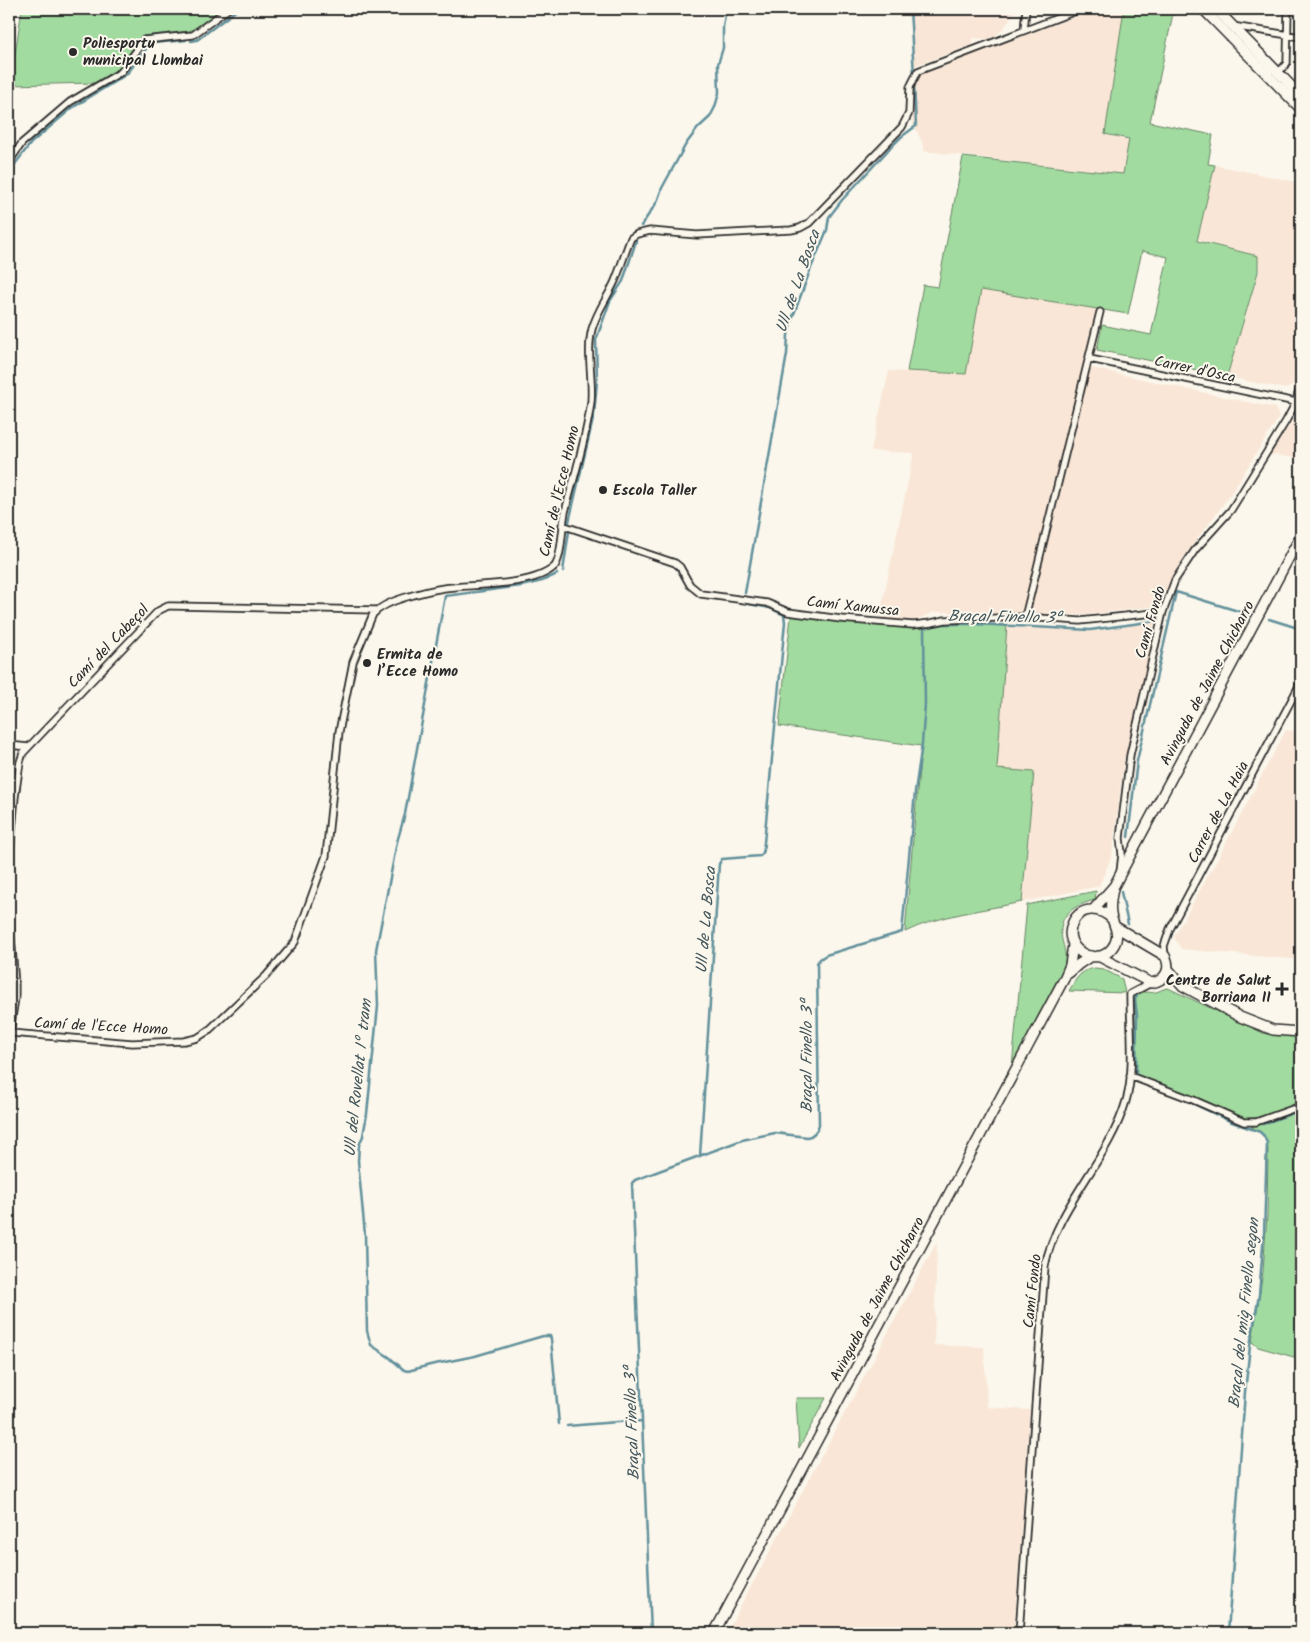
<svg xmlns="http://www.w3.org/2000/svg" width="1310" height="1642" viewBox="0 0 1310 1642" font-family="Kalam,sans-serif">
<style>
.built{fill:#f9e6d6}
.green{fill:#a2db9f;stroke:#668365}
.lines{fill:none;stroke-linecap:round;stroke-linejoin:round}
.stream{stroke:#62909b;stroke-width:2.5}
.street-casing{stroke:#2b2b2b;stroke-width:9}
.secondary-casing{stroke:#2b2b2b;stroke-width:12}
.street{stroke:#fbf7ec;stroke-width:5.5}
.secondary{stroke:#fbf7ec;stroke-width:9}
.poi-dot{fill:#2b2b2b;stroke:#fbf7ec;stroke-width:2}
.labels{text-anchor:middle;stroke-width:4;stroke-linejoin:round;paint-order:stroke}
.poi-label{font-size:15px;font-weight:bold;fill:#2b2b2b;stroke:#fbf7ec;text-anchor:start}
.street-label{font-size:15px;fill:#2b2b2b;stroke:#fbf7ec}
.water-label{font-size:16px;font-style:italic;fill:#42555a;stroke:#fbf7ec}
</style>
<rect width="100%" height="100%" fill="#fbf7ec"/>
<filter id="ink" filterUnits="userSpaceOnUse"><feTurbulence type="fractalNoise" baseFrequency=".02" numOctaves="2"/><feDisplacementMap in="SourceGraphic" scale="10" xChannelSelector="R" yChannelSelector="G"/><feConvolveMatrix kernelMatrix="1 2 1 2 8 2 1 2 1" color-interpolation-filters="sRGB"/></filter>
<g filter="url(#ink)">
<!-- built -->
<path class="built" d="M911 9H1016L1004 28 994 37 988 39 973 38 972 45 914 66Z
M1096 9H1124L1105 135 1129 139 1123 174 924 151 922 142 912 121 914 88 919 76 924 72Z
M1215 165 1301 183V358L1294 384 1286 389 1227 377 1259 272 1258 256 1198 240Z
M981 290 1105 310 1091 368 1275 408 1279 417 1230 495 1208 525 1199 536 1174 573 1159 606 1086 615 935 612 913 621 879 619 914 453 871 451 889 371 966 374Z
M1301 400V459L1268 454 1282 433 1289 427 1298 411Z
M1153 622 1156 626 1127 750 1124 760 1112 855 1099 886 1023 902 1034 772 997 769 1007 627 1094 631Z
M1286 730 1301 732V960L1181 949 1174 937 1217 860Z
M937 1242 934 1345 984 1347 987 1407 1030 1410 1014 1633H726Z"/>
<!-- green -->
<path class="green" d="M22 9H223L190 31 143 36 119 68 95 83 10 85Z
M1124 9H1174L1150 122 1213 135 1208 164 1215 165 1197 241 1258 256V272L1227 376 1097 350 1102 325 1151 335 1168 257 1142 251 1128 314 981 290 966 374 907 371 923 285 938 287 963 157 1123 174 1129 139 1105 134Z
M791 616C835 621 878 625 922 627 930 627 937 624 945 624 965 622 986 624 1007 625L997 769 1034 772 1022 902C984 910 939 915 905 932L921 746 779 726Z
M1096 891 1095 900C1079 904 1060 912 1061 932 1062 947 1068 951 1064 967L1012 1067 1027 905Z
M1095 968 1103 969 1122 979 1125 993 1069 991C1076 979 1080 970 1095 968Z
M1168 988 1263 1033 1301 1037V1104L1261 1117 1244 1119 1135 1075 1136 1015 1133 998C1142 988 1146 994 1156 992 1160 991 1164 988 1168 988Z
M1301 1109V1359L1258 1347 1252 1342 1263 1272 1267 1215 1268 1151C1268 1138 1263 1132 1251 1127Z
M796 1398H826L799 1448Z"/>
<g class="lines">
<!-- stream -->
<path class="stream" d="M910 9 914 75
M191 41 197 40 238 9
M9 172 31 143 72 108 127 74 149 45 153 43 186 40
M641 226 657 202 662 188 686 144 698 128 710 117 715 107 719 93 718 64 723 48V27L726 9
M569 522 594 415 597 381 596 340 610 301 623 281 636 241
M563 571 569 531
M557 574 542 581 521 586 445 596 405 814 397 842 376 950 378 1006 367 1114 363 1136 359 1145 358 1161 365 1235 367 1331 371 1345 389 1357 404 1370 408 1371 430 1365 475 1356 543 1336H550L551 1339 559 1424
M745 593 787 354 788 335 792 319 811 268 827 230 829 217 842 200 890 148 901 137 916 126 914 83
M1269 619 1301 629
M1128 837 1137 761 1176 592 1251 615
M1121 892 1128 924
M1136 1075 1137 1015 1135 999 1137 996
M1136 1081 1186 1100 1232 1122 1260 1132 1264 1136 1267 1143 1264 1234 1259 1295 1250 1346 1245 1392 1228 1633
M1263 1124 1301 1110
M700 1156 719 864 722 859 760 856 763 853 785 622 784 615 770 608 744 603
M567 1426 617 1422 642 1421
M651 1633 632 1183 635 1180 742 1140 775 1133 807 1137C814 1136 817 1131 819 1125L817 963 820 959 826 955 902 932 915 792 922 744 925 704 924 628 944 624H974L1090 630 1155 621"/>
<defs>
<path id="street" d="M1232 26 1301 37
M1024 30 1026 9
M1278 73 1287 63 1288 9
M9 162 22 143 70 102 121 72 144 40 193 35 228 9
M1090 359 1296 402
M562 525 675 563 680 567 690 585 701 594 767 603 788 612 841 619 913 625 931 623 945 620 1025 617 1080 621 1163 612
M1025 617 1100 312
M9 745 28 747
M9 865 15 797 20 762 23 753 158 611 168 606H173L377 610
M1120 872 1122 854 1120 838 1130 755 1163 612 1175 580 1195 550 1231 510 1286 421 1296 402 1301 382
M9 912 15 984V998L9 1038
M1165 956 1164 946 1170 929 1301 682
M10 1033 132 1043 184 1041 197 1038 208 1031 266 976 295 942 326 856 339 732 353 662 373 614C381 606 393 601 403 598 416 594 430 590 444 588 473 584 532 587 554 567 562 560 562 524 565 512 574 476 587 437 591 401 593 377 586 352 592 329 597 311 608 297 615 281 621 267 625 252 631 238L637 234 650 231 697 235 791 230 800 228 809 223 902 127 909 113 910 87 918 71 1081 9
M1130 1076 1191 1099 1244 1122H1256L1301 1106
M1019 1633 1045 1266C1057 1205 1109 1160 1126 1101 1135 1073 1130 1025 1130 994L1151 983"/>
<path id="secondary" d="M1203 9 1301 109
M1216 9 1301 96
M1093 910 1114 886 1301 535
M1112 919C1100 907 1081 906 1073 922 1060 947 1095 970 1112 948 1120 938 1116 929 1112 919 1109 910 1111 898 1113 889
M1098 956 1151 983C1165 981 1172 969 1165 956L1116 927
M1168 969 1183 986 1240 1017 1273 1030 1301 1032
M1069 973 1079 964 1091 956
M714 1633 1064 979 1070 965 1073 945"/>
</defs>
<!-- street casing -->
<use href="#street" class="street-casing"/>
<!-- secondary casing -->
<use href="#secondary" class="secondary-casing"/>
<!-- street -->
<use href="#street" class="street"/>
<!-- secondary -->
<use href="#secondary" class="secondary"/>
</g>
</g>
<!-- markers -->
<g class="poi-dot">
<circle cx="73" cy="52" r="5"/>
<circle cx="603" cy="490" r="5"/>
<circle cx="367" cy="663" r="5"/>
<path d="M1279.5 981.5h5v5h5v5h-5v5h-5v-5h-5v-5h5z"/>
</g>
<g class="labels">
<!-- poi labels -->
<g class="poi-label">
<text x="83" y="48">Poliesportu<tspan x="83" dy="17">municipal Llombai</tspan></text>
<text x="613" y="495">Escola Taller</text>
<text x="377" y="659">Ermita de<tspan x="377" dy="17">l’Ecce Homo</tspan></text>
<text x="1271" y="985" text-anchor="end">Centre de Salut<tspan x="1271" dy="17">Borriana II</tspan></text>
</g>
<!-- street labels -->
<g class="street-label">
<text transform="translate(1195 369) rotate(12)" y="5">Carrer d'Osca</text>
<text transform="translate(559 491) rotate(-77)" y="5">Camí de l'Ecce Homo</text>
<text transform="translate(853 606) rotate(6)" y="5">Camí Xamussa</text>
<text transform="translate(1150 622) rotate(-74)" y="5">Camí Fondo</text>
<text transform="translate(108 646) rotate(-46)" y="5">Camí del Cabeçol</text>
<text transform="translate(1207 683) rotate(-62)" y="5">Avinguda de Jaime Chicharro</text>
<text transform="translate(1218 812) rotate(-62)" y="5">Carrer de La Haia</text>
<text transform="translate(101 1026) rotate(3)" y="5">Camí de l'Ecce Homo</text>
<text transform="translate(1032 1291) rotate(-84)" y="5">Camí Fondo</text>
<text transform="translate(877 1299) rotate(-62)" y="5">Avinguda de Jaime Chicharro</text>
</g>
<!-- water labels -->
<g class="water-label">
<text transform="translate(797 281) rotate(-71)" y="6">Ull de La Bosca</text>
<text transform="translate(1005 616) rotate(1)" y="6">Braçal Finello 3ª</text>
<text transform="translate(705 920) rotate(-85)" y="6">Ull de La Bosca</text>
<text transform="translate(806 1056) rotate(-90)" y="6">Braçal Finello 3ª</text>
<text transform="translate(357 1078) rotate(-84)" y="6">Ull del Rovellat 1º tram</text>
<text transform="translate(1243 1313) rotate(-84)" y="6">Braçal del mig Finello segon</text>
<text transform="translate(631 1423) rotate(-92)" y="6">Braçal Finello 3ª</text>
</g>
</g>
<!-- margin -->
<rect width="1310" height="1642" fill="none" stroke="#fbf7ec" stroke-width="30"/>
<rect x="15" y="15" width="1280" height="1612" fill="none" stroke="#2b2b2b" stroke-width="2" filter="url(#ink)"/>
</svg>
